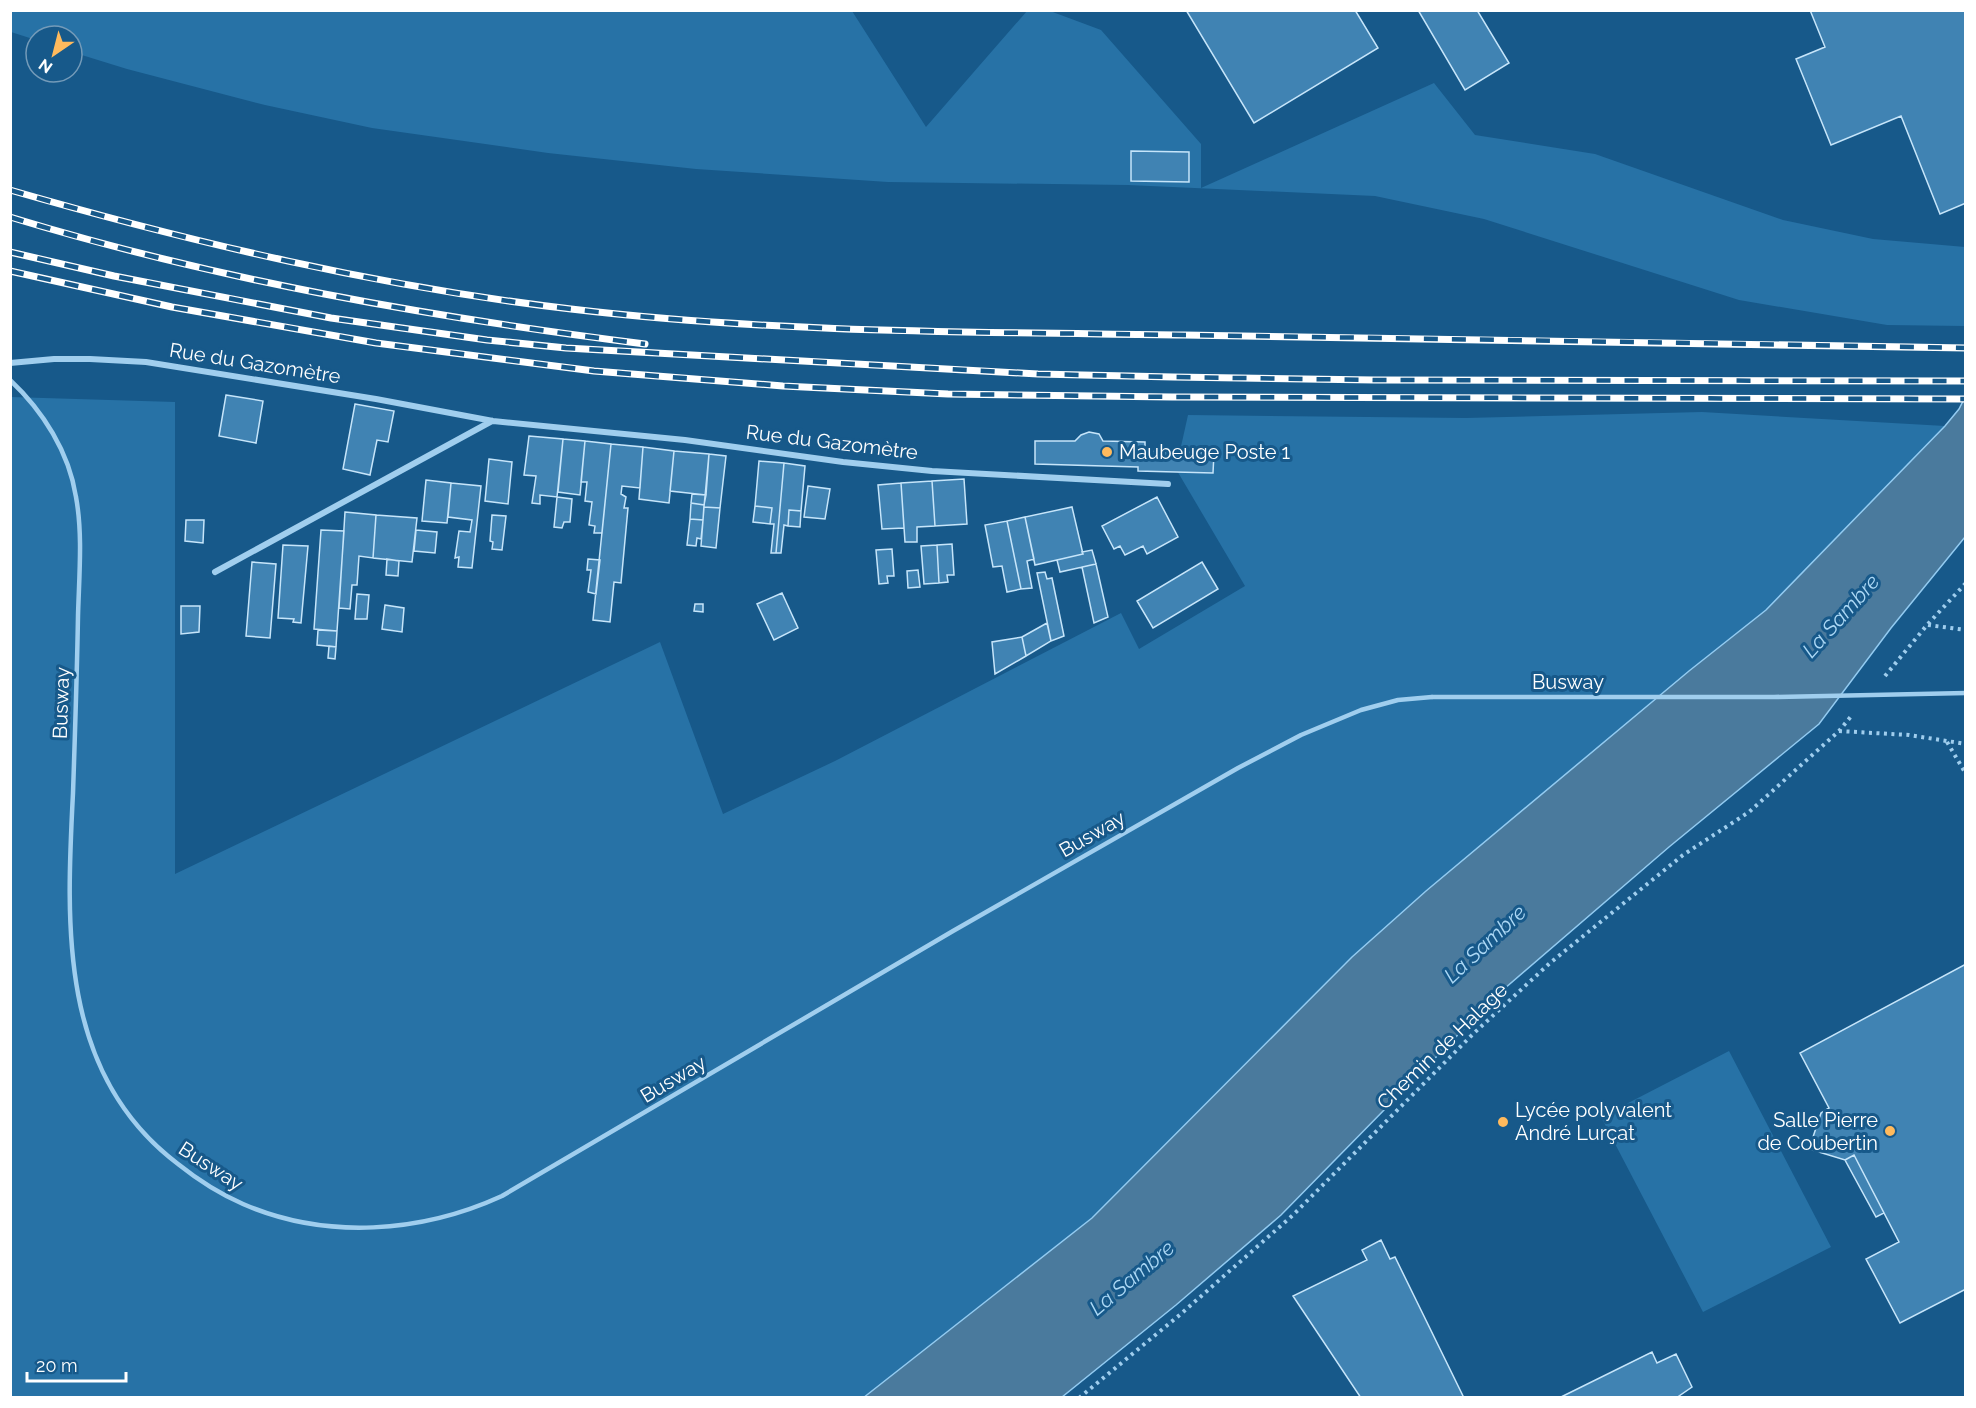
<svg xmlns="http://www.w3.org/2000/svg" width="1976" height="1408" viewBox="0 0 1976 1408" font-family="Raleway,sans-serif">
<style>
.green{fill:#2772a6}
.water{fill:#4a7a9d;stroke:#93cbf1;stroke-width:1.5}
.building{fill:#4083b3;stroke:#c6e5fa;stroke-width:1.5}
.lines{fill:none;stroke-linecap:round;stroke-linejoin:round}
.path{stroke:#a0ceee;stroke-width:4;stroke-dasharray:3 4.5;stroke-linecap:butt}
.service{stroke:#a0ceee;stroke-width:4.5}
.minor{stroke:#a0ceee;stroke-width:6}
.rail-casing{stroke:#fff;stroke-width:7}
.rail{stroke:#17598a;stroke-width:4.5;stroke-dasharray:14;stroke-linecap:butt}
.service-bridge{stroke:#a0ceee;stroke-width:4.5}
.poi-dot{fill:#ffba5d;stroke:#17598a;stroke-width:2}
.labels{text-anchor:middle;stroke-width:6;stroke-linejoin:round;paint-order:stroke}
.street-label{font-size:20px;fill:#fff;stroke:#17598a}
.poi-label{font-size:20px;fill:#fff;stroke:#17598a;text-anchor:start}
.water-label{font-size:21px;font-style:italic;fill:#acd8f5;stroke:#17598a}
</style>
<rect width="100%" height="100%" fill="#17598a"/>
<!-- green -->
<path class="green" d="M11 10 852 11 926 127 1027 11H1050L1101 30 1201 144V188L1434 83 1475 135 1595 154 1783 220 1873 239 1965 247V326L1887 325 1739 300 1484 219 1375 196 1128 185 888 182 696 169 548 153 372 128 265 105 127 69 72 52V36H36V40L11 32Z
M11 397 175 402V874L660 642 723 814 835 761 1121 613 1139 649 1245 586 1176 469 1188 415 1466 418 1702 412 1945 426 1766 610 1689 671 1426 891 1352 957 1092 1218 863 1397 11 1398Z
M1729 1051 1831 1247 1703 1312 1601 1117Z"/>
<!-- water -->
<path class="water" d="M1965 397V537L1891 628 1819 724 1669 847 1497 995 1281 1215 1176 1305 1062 1397 863 1398 1092 1218 1352 957 1426 891 1689 671 1766 610 1945 426 1959 409Z"/>
<!-- building -->
<path class="building" d="M1186 10H1355L1378 48 1254 123Z
M1418 10H1477L1509 63 1465 90Z
M1810 10H1966V203L1940 214 1901 116 1831 145 1796 59 1825 47Z
M1131 151 1189 152V182L1131 181Z
M226 395 263 401 256 443 219 436Z
M355 404 394 411 388 442 377 440 370 475 343 469Z
M1089 432 1099 434 1103 441 1145 442V451L1214 453 1213 473 1138 471V467L1035 464V441H1075L1081 435Z
M529 436 563 439 557 497 540 495V504L532 503 536 476 524 475Z
M563 439 585 441 580 495 558 492Z
M585 441 611 444 602 533H594L595 526 589 525 592 502 585 501 587 482H581Z
M611 444 643 447 640 488 622 486 621 494 626 497 624 508H628L621 583 614 582 610 622 593 620Z
M643 447 674 451 669 503 639 499Z
M674 451 709 454 706 495 670 491Z
M709 454 726 456 720 508 704 507Z
M489 459 512 462 508 504 485 501Z
M759 461 784 463 776 553H771L774 524H770L772 508 755 506Z
M784 463 805 466 801 511 789 510 788 526 784 525 781 553H776Z
M964 479 967 524 935 526 932 481Z
M426 480 451 483 447 523 422 521Z
M932 481 935 526 917 527V542H905L901 483Z
M451 483 481 486 472 568 458 567 459 557 455 558 459 531 470 532 472 520 448 517Z
M901 483 904 528 882 529 878 485Z
M808 486 830 489 825 519 804 517Z
M692 494 706 495 704 505 691 503Z
M557 497 572 499 570 522H564L562 528 554 527Z
M1157 497 1178 537 1147 554 1143 546 1125 555 1120 546 1114 549 1102 526Z
M691 503 704 505 703 520 690 519Z
M755 506 772 508 770 524 753 522Z
M704 507 720 508 716 548 701 546Z
M1072 507 1083 554 1035 565 1025 517Z
M789 510 801 511 800 527 788 526Z
M345 512 376 515 373 558 359 556 357 585H352L350 609 339 608Z
M376 515 417 518 412 562 373 558Z
M492 515 506 516 502 550 492 549 493 542 490 541Z
M1025 517 1034 559 1027 561 1032 588 1021 589 1007 521Z
M690 519 703 520 701 539 697 538 696 546 687 545Z
M186 520H204L203 543 185 541Z
M1007 521 1021 589 1007 592 1002 566 993 567 985 525Z
M321 530 344 531 337 631 314 629Z
M416 530 437 532 435 553 414 551Z
M952 544 954 575H947L948 582 939 583 937 545Z
M283 545 308 546 301 623 293 622 294 619 278 618Z
M937 545 939 583 924 584 921 546Z
M892 549 894 576H887L888 583 879 584 876 550Z
M1092 550 1096 564 1060 572 1057 560 1083 554 1082 552Z
M387 559 399 561 398 576 386 575Z
M588 559 600 560 596 594 588 592 591 570H587Z
M252 562 276 564 270 638 246 636Z
M1202 562 1218 589 1153 628 1137 601Z
M1096 564 1108 617 1094 623 1082 567Z
M918 570 920 587 908 588 907 571Z
M1045 572 1047 579 1052 578 1064 636 1051 641 1037 573Z
M782 593 798 628 774 640 757 604Z
M357 594 369 595 367 619H355Z
M695 604H703V612L694 611Z
M385 605 404 608 402 632 382 629Z
M181 606H200L199 632 181 634Z
M1047 623 1051 641 1026 656 1022 637Z
M318 630 337 631 336 647 317 645Z
M1022 637 1026 656 995 674 992 642Z
M329 646 336 647 335 659 328 658Z
M1966 964V1289L1900 1323 1866 1259 1899 1242 1854 1155 1845 1160 1809 1149 1821 1113 1829 1108 1800 1053Z
M1854 1155 1884 1213 1876 1217 1845 1160Z
M1381 1240 1390 1259 1395 1257 1464 1398H1361L1293 1296 1367 1260 1362 1250Z
M1652 1352 1657 1363 1676 1354 1692 1387 1676 1398H1559Z"/>
<g class="lines">
<!-- path -->
<path class="path" d="M1928 625 1966 630
M1885 676 1927 625 1966 583
M1839 731 1909 735 1966 744
M1947 742 1966 774
M1079 1398 1182 1313 1293 1215 1473 1034 1550 963 1683 855 1749 812 1839 731 1853 714"/>
<!-- service -->
<path class="service" d="M10 380C43 411 69 452 76 497 83 535 79 577 78 616 77 675 75 734 73 793 66 927 59 1074 178 1164 198 1180 220 1194 243 1204 326 1240 421 1233 502 1196L953 931 1238 768 1301 735 1361 710 1398 700 1432 697"/>
<!-- minor -->
<path class="minor" d="M10 363 54 359H90L146 362 376 399 493 421 685 440 843 462 932 471 1168 484
M215 572 492 421"/>
<defs>
<path id="rail" d="M10 190C194 243 381 287 571 309 774 333 980 332 1184 335 1444 339 1705 343 1966 348
M10 217C217 280 430 317 645 344
M10 252 114 276 331 318 487 340 566 348 1038 374 1173 377 1374 380 1966 381
M10 271 172 307 376 343 594 371 783 386 948 394 1172 397 1966 399"/>
</defs>
<!-- rail casing -->
<use href="#rail" class="rail-casing"/>
<!-- rail -->
<use href="#rail" class="rail"/>
<!-- service-bridge -->
<path class="service-bridge" d="M1432 697H1774L1966 693"/>
</g>
<!-- markers -->
<g class="poi-dot">
<circle cx="1107" cy="452" r="6"/>
<circle cx="1503" cy="1122" r="6"/>
<circle cx="1890" cy="1131" r="6"/>
</g>
<g class="labels">
<!-- street labels -->
<g class="street-label">
<text transform="translate(255 363) rotate(9)" y="7">Rue du Gazomètre</text>
<text transform="translate(832 442) rotate(7)" y="7">Rue du Gazomètre</text>
<text x="1568" y="689">Busway</text>
<text transform="translate(61 703) rotate(-88)" y="7">Busway</text>
<text transform="translate(1092 834) rotate(-30)" y="7">Busway</text>
<text transform="translate(1442 1046) rotate(-44)" y="7">Chemin de Halage</text>
<text transform="translate(673 1079) rotate(-31)" y="7">Busway</text>
<text transform="translate(211 1166) rotate(33)" y="7">Busway</text>
</g>
<!-- poi labels -->
<g class="poi-label">
<text x="1119" y="459">Maubeuge Poste 1</text>
<text x="1515" y="1117">Lycée polyvalent<tspan x="1515" dy="23">André Lurçat</tspan></text>
<text x="1878" y="1127" text-anchor="end">Salle Pierre<tspan x="1878" dy="23">de Coubertin</tspan></text>
</g>
<!-- water labels -->
<g class="water-label">
<text transform="translate(1841 616) rotate(-48)" y="7">La Sambre</text>
<text transform="translate(1485 944) rotate(-43)" y="7">La Sambre</text>
<text transform="translate(1132 1278) rotate(-40)" y="7">La Sambre</text>
</g>
</g>
<!-- border -->
<rect width="1976" height="1408" fill="none" stroke="#ffffff" stroke-width="24"/>
<!-- north arrow -->
<g transform="translate(54 54) rotate(215)"><circle r="28" fill="#17598a" stroke="#749bb9" stroke-width="1.5"/>
<path d="M0-4.5L10 22L0 15L-10 22Z" fill="#ffba5d"/>
<text y="-9" font-size="16" font-weight="bold" text-anchor="middle" fill="#ffffff">N</text>
</g>
<!-- scale -->
<path d="M27 1372v9h99v-9" fill="none" stroke="#ffffff" stroke-width="3"/>
<text x="36" y="1372" font-size="18" fill="#ffffff" stroke="#17598a" stroke-width="4.5" paint-order="stroke">20 m</text>
</svg>
